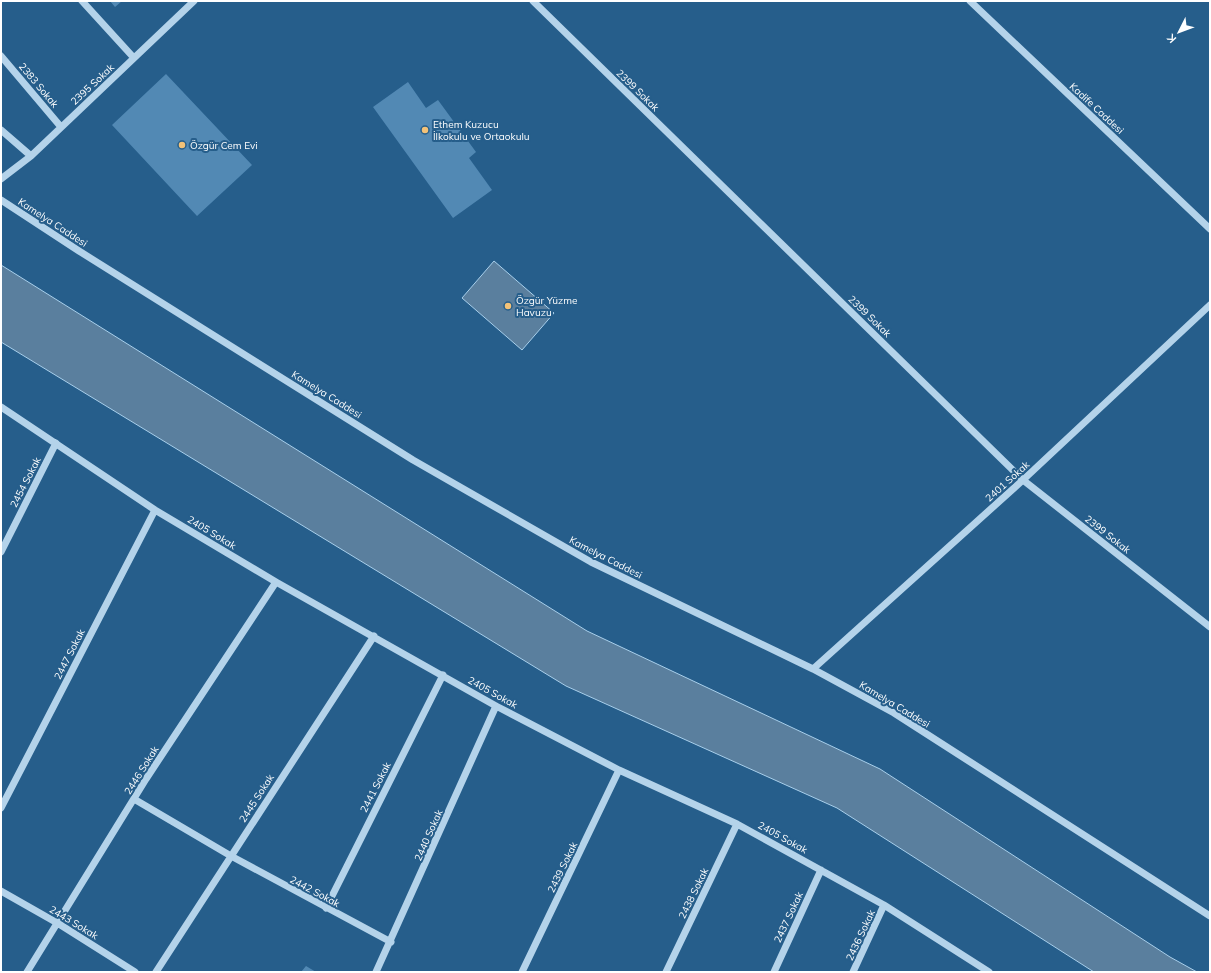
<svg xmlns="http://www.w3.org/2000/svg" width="1211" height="973" viewBox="0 0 1211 973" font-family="Mulish,sans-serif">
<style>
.water{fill:#5a7f9e;stroke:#a8cfeb}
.building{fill:#5289b4}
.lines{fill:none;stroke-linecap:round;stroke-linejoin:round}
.minor{stroke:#b4d3ea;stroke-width:7}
.poi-dot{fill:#f3c278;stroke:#265e8b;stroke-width:1.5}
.labels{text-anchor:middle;stroke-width:4;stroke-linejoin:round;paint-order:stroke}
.street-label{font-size:10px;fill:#fff;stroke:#265e8b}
.poi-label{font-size:10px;fill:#fff;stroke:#265e8b;text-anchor:start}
</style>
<rect width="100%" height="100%" fill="#265e8b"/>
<!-- water -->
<path class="water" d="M494 261 554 313 522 350 462 298Z
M1 265 587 631 880 769 1170 957 1197 972H1094L837 808 566 686 1 342Z"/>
<!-- building -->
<path class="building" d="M110 1H122L115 7Z
M166 74 252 165 197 216 112 125Z
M408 82 426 108 438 100 476 152 469 158 492 190 453 218 373 107Z
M306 966 316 972H301Z"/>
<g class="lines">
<!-- minor -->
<path class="minor" d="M82 1 134 58
M533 1 1023 480 1210 627
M970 1 1210 229
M1 56 61 127
M1 130 31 156
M1 179 31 156 194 1
M1 200 79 251 413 460 591 562 813 669 894 713 1210 916
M1 407 155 510 276 582 496 706 619 770 737 824 884 905 989 972
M1 552 56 443
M813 669 1023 480 1210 305
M134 799 231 856 391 942
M1 808 155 510
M1 891 59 924 135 972
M326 908 443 675
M27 972 146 779 276 582
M156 972 374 636
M376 972 496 706
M522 972 619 770
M666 972 737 824
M774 972 821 870
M853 972 884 905"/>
</g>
<!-- markers -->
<g class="poi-dot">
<circle cx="425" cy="130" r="4"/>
<circle cx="182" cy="145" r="4"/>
<circle cx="508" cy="306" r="4"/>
</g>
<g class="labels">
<!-- street labels -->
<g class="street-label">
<text transform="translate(92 84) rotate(-43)" y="4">2395 Sokak</text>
<text transform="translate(39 85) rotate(50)" y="4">2383 Sokak</text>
<text transform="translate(638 90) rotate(44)" y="4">2399 Sokak</text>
<text transform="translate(1097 108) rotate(43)" y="4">Kadife Caddesi</text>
<text transform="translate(53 222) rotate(33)" y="4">Kamelya Caddesi</text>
<text transform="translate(870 316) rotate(44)" y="4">2399 Sokak</text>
<text transform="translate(327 394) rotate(32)" y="4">Kamelya Caddesi</text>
<text transform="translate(1007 481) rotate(-42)" y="4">2401 Sokak</text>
<text transform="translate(25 482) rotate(-63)" y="4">2454 Sokak</text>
<text transform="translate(212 532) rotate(31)" y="4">2405 Sokak</text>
<text transform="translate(1108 534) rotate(38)" y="4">2399 Sokak</text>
<text transform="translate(606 557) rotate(27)" y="4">Kamelya Caddesi</text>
<text transform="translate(69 654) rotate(-63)" y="4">2447 Sokak</text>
<text transform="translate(493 692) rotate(29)" y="4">2405 Sokak</text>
<text transform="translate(895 704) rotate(31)" y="4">Kamelya Caddesi</text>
<text transform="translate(141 770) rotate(-58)" y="4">2446 Sokak</text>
<text transform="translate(375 787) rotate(-63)" y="4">2441 Sokak</text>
<text transform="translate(256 798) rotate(-57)" y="4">2445 Sokak</text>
<text transform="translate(428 835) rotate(-66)" y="4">2440 Sokak</text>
<text transform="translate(783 837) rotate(29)" y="4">2405 Sokak</text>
<text transform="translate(562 867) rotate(-64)" y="4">2439 Sokak</text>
<text transform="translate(315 891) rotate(28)" y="4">2442 Sokak</text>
<text transform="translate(693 893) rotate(-64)" y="4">2438 Sokak</text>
<text transform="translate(788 917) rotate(-65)" y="4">2437 Sokak</text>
<text transform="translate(74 922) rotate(31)" y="4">2443 Sokak</text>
<text transform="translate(860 935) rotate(-65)" y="4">2436 Sokak</text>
</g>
<!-- poi labels -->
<g class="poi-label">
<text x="433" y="128">Ethem Kuzucu<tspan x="433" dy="12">İlkokulu ve Ortaokulu</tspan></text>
<text x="190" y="149">Özgür Cem Evi</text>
<text x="516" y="304">Özgür Yüzme<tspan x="516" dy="12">Havuzu</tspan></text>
</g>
</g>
<!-- border -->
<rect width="1211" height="973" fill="none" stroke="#ffffff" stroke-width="4"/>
<!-- north arrow -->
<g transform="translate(1179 32) rotate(228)" stroke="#265e8b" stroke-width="3" paint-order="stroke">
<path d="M0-3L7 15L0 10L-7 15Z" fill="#ffffff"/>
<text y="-6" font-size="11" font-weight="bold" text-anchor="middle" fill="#ffffff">K</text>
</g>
</svg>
